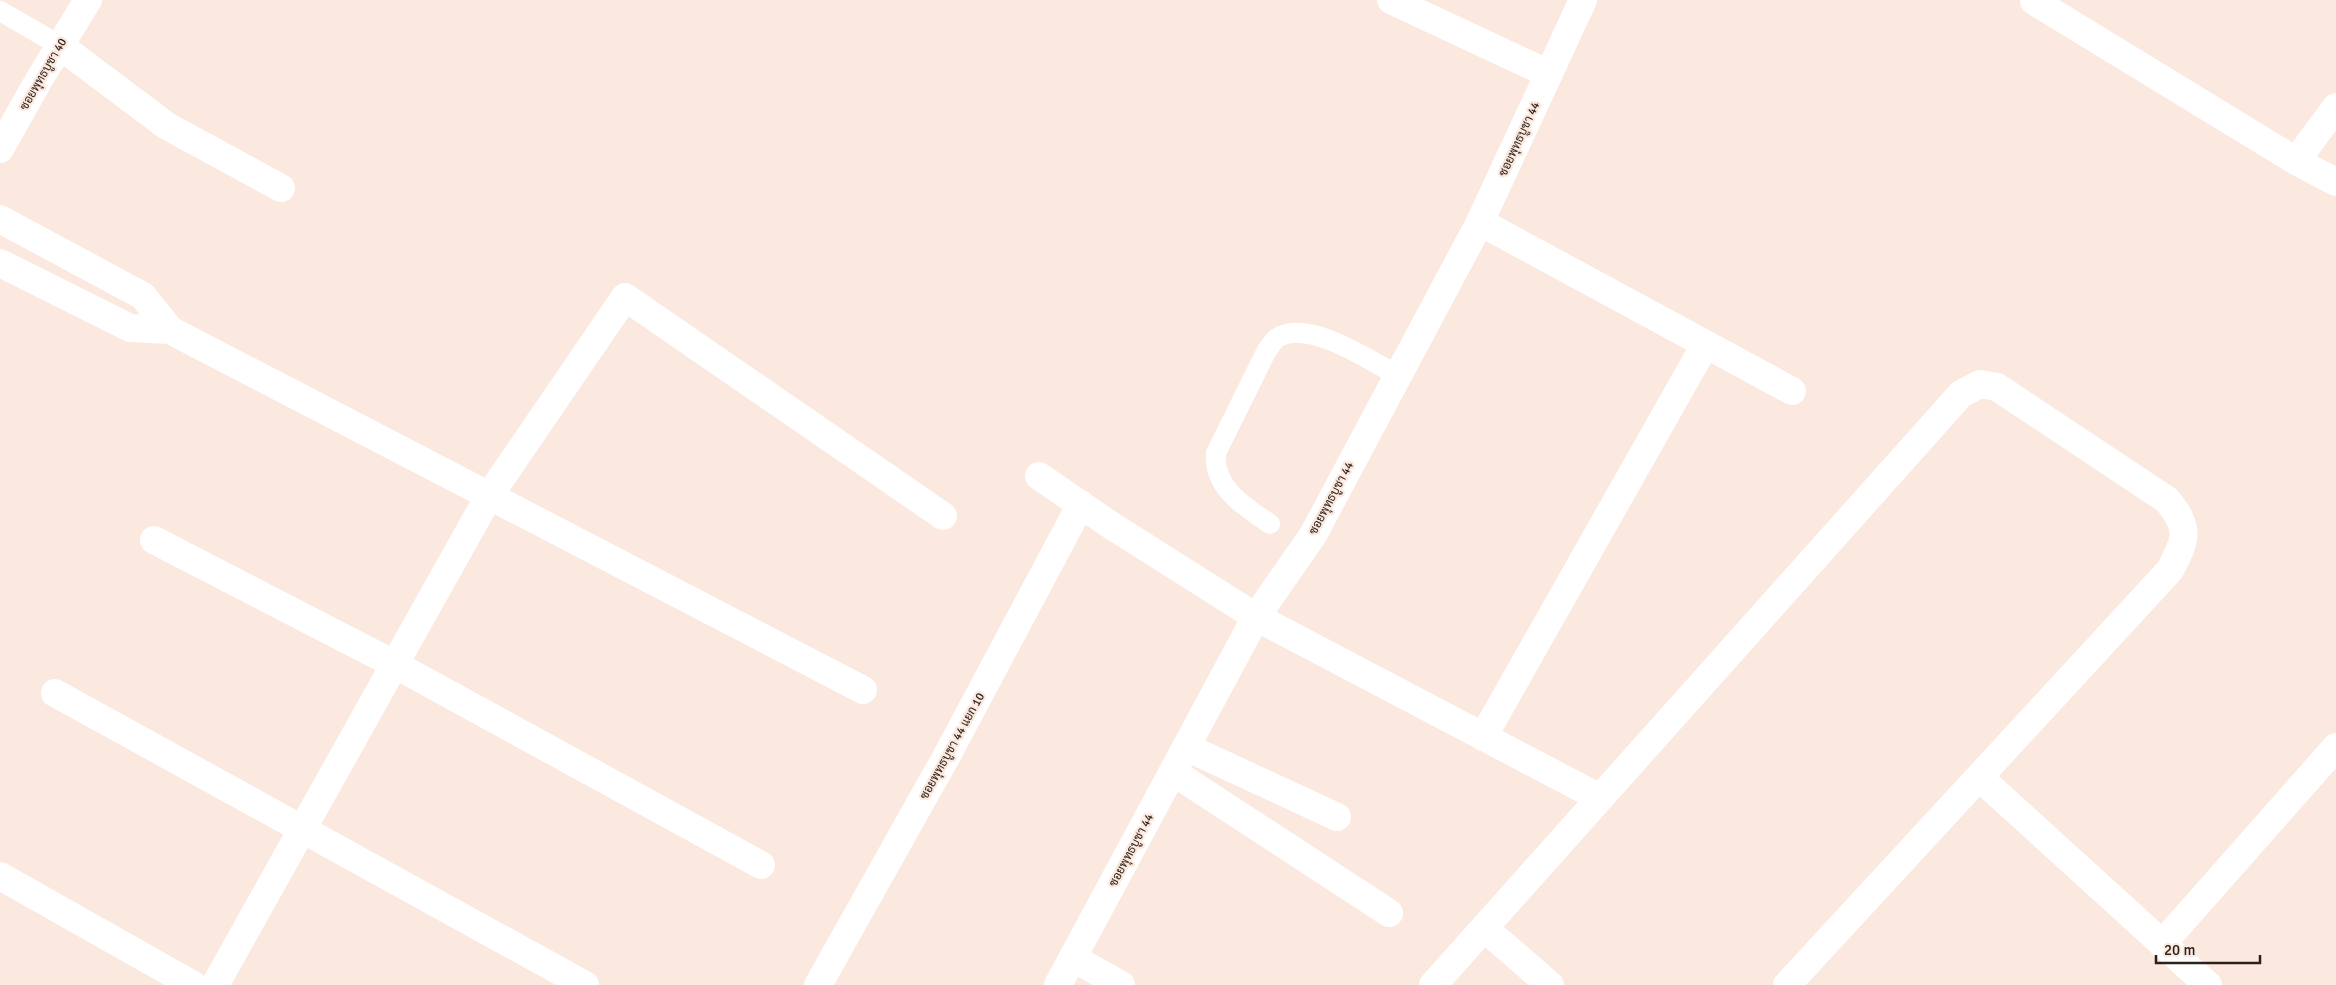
<svg xmlns="http://www.w3.org/2000/svg" width="2336" height="985" viewBox="0 0 2336 985" font-family="Signika,Sarabun,sans-serif">
<style>
.lines{fill:none;stroke-linecap:round;stroke-linejoin:round}
.service{stroke:#fff;stroke-width:20}
.minor{stroke:#fff;stroke-width:28}
.labels{text-anchor:middle;stroke-width:4.5;stroke-linejoin:round;paint-order:stroke}
.street-label{font-size:12px;fill:#2c211a;stroke:#fbe8de}
</style>
<rect width="100%" height="100%" fill="#fbe8de"/>
<g class="lines">
<!-- service -->
<path class="service" d="M0 11 59 45
M1270 524C1244 506 1213 488 1216 453L1267 350C1270 347 1273 341 1277 338 1307 318 1369 360 1397 375"/>
<!-- minor -->
<path class="minor" d="M1391 0 1549 74
M2034 1 2296 161 2336 182
M59 45 167 126 281 188
M0 149 40 78 88 0
M2296 161 2336 107
M0 219 143 296 170 330 130 328 0 263
M1480 222 1792 391
M170 330 863 690
M1039 476 1109 524 1256 617 1600 798
M154 540 394 664 761 865
M55 693 585 985
M1483 737 1705 345
M1186 747 1337 817
M1173 772 1389 913
M1979 777 2208 985
M0 876 193 985
M1484 928 1550 985
M2162 944 2336 747
M1073 958 1121 985
M215 985 489 496 625 297 943 516
M818 985 945 759 1081 504
M1058 985 1256 617 1313 535 1480 222 1583 0
M1433 985 1961 394 1980 384 1997 387 2167 500C2190 528 2187 538 2170 570L1787 985"/>
</g>
<g class="labels">
<!-- street labels -->
<g class="street-label">
<text transform="translate(43 74) rotate(-60)" y="4">ซอยพุทธบูชา 40</text>
<text transform="translate(1519 139) rotate(-65)" y="4">ซอยพุทธบูชา 44</text>
<text transform="translate(1331 498) rotate(-62)" y="4">ซอยพุทธบูชา 44</text>
<text transform="translate(952 746) rotate(-61)" y="4">ซอยพุทธบูชา 44 แยก 10</text>
<text transform="translate(1131 850) rotate(-62)" y="4">ซอยพุทธบูชา 44</text>
</g>
</g>
<!-- scale -->
<path d="M2156 955v8h104v-8" fill="none" stroke="#2c211a" stroke-width="2.5"/>
<text x="2164" y="955" font-size="15" fill="#2c211a" stroke="#fbe8de" stroke-width="4" paint-order="stroke">20 m</text>
</svg>
